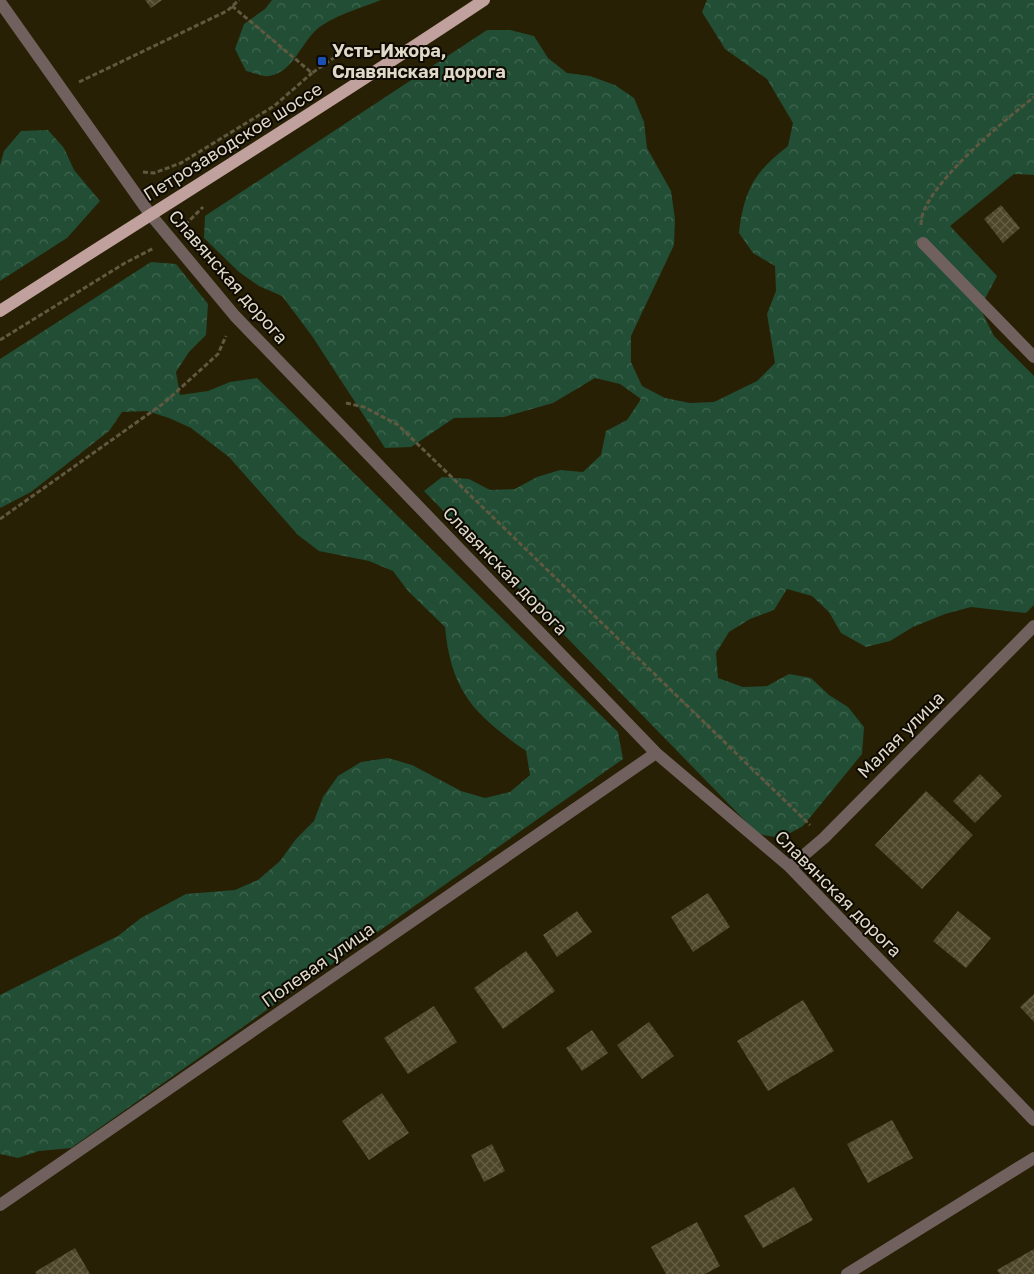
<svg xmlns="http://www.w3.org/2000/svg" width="1034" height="1274" viewBox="0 0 1034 1274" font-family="'Golos Text',sans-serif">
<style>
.forest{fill:url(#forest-crowns)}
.building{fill:url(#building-cross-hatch)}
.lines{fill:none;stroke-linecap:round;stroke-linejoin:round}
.path{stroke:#605941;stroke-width:3;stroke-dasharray:5 2.5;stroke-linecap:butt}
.minor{stroke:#70615f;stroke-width:12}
.major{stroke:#c1a19d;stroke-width:12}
.transit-dot{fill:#1a4fb4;stroke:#0e0a02;stroke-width:2}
.labels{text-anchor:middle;stroke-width:4;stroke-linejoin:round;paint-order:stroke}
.poi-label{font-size:18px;font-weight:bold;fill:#ded9c9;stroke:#0e0a02;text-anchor:start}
.street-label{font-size:18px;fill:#ded9c9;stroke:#0e0a02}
</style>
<defs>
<pattern id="forest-crowns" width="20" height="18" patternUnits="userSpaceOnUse" patternTransform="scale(1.25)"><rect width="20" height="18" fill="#214e34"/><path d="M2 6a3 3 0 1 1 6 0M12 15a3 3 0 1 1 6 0" fill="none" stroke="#416750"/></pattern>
<pattern id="building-cross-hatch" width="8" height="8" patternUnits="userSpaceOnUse" patternTransform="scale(1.25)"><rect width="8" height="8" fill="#4e4629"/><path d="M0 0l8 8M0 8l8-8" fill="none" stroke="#676047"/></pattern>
</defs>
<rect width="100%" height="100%" fill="#282004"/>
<!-- forest -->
<path class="forest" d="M272 0H381C361 8 339 14 321 26 301 40 295 72 269 76 263 77 252 72 246 71L235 49 244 24 265 9Z
M707 0H1034V175L1014 174 950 226 997 276 980 308 994 336 1034 376V605L1026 613 971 607 945 614 913 627 890 641 866 647 841 633 829 612 812 596 787 589 774 610 750 619 729 632 716 653 718 678 743 687 767 686 789 674 811 678 829 695 848 707 864 727 862 754 803 826 781 838 758 834 424 491 442 477 469 479 490 490 515 489 537 477 560 470 583 472 601 455 606 431 627 420 641 399 620 384 595 378 553 403 504 417 454 418 411 447 385 448 312 336 282 296 259 286 239 272 204 238 205 216 487 30H510L534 36 548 58 567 73 590 76 615 85 634 98 644 122 647 148 671 191 675 219 674 245 631 336V362L642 386 665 398 690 403 714 402 757 381 775 363 767 314 776 291 775 266 753 253 739 233C744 191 754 172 788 146L793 123 767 79 725 49 702 12Z
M48 130 64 148 74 170 100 201 67 238 0 281V165L4 151 21 131Z
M151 262 176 264 208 304 206 335 189 352 176 372 180 395 208 391 230 382 257 378 618 732 623 759 71 1148 39 1151 18 1158 0 1154V995L118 936 141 918 186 894 235 890 258 880 280 861 296 839 314 821 323 797 338 776 361 762 388 758 412 765 461 791 485 798 510 792 530 775 526 751C475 715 451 692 445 627L408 591 393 571 369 561 319 551 298 535 229 457 191 428 169 418 147 411 122 412 109 431 31 492 0 508V359Z"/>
<!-- building -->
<path class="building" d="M145 0H162L151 8Z
M1001 205 1020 228 1003 243 984 219Z
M980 774 1002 796 975 823 953 801Z
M926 791 973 835 922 889 875 845Z
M708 893 730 927 693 952 671 917Z
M577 911 592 932 557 957 543 935Z
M958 911 991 938 966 968 933 941Z
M526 951 555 991 503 1029 474 988Z
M1034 994V1022L1020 1007Z
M803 1000 834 1051 768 1091 737 1041Z
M434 1006 457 1042 408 1074 384 1038Z
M649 1022 674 1056 642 1079 617 1045Z
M592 1030 608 1053 582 1071 566 1048Z
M382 1093 409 1133 369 1160 342 1121Z
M892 1120 913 1158 868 1183 847 1144Z
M492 1144 505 1171 484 1182 471 1155Z
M794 1187 813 1220 763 1248 744 1216Z
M697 1222 720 1266 705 1274H666L651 1247Z
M75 1248 90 1274H37L35 1272Z
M1034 1249V1274H1000L997 1270Z"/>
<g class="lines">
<!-- path -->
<path class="path" d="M232 6 312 73 341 53
M79 82 227 11 239 0
M143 172 154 173 181 163 274 106 312 73
M185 225 203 207
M921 225C919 190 1006 119 1034 97
M0 340 125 263 154 248
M346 403 364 407 398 425 810 825
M0 519 164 403 218 354 226 336"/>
<!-- minor -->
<path class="minor" d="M0 2 150 214 235 316 656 753 790 867 1034 1120
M923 243 1034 357
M790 867 824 838 1034 626
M0 1205 656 753
M847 1274 1034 1158"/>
<!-- major -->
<path class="major" d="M0 311C161 207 324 107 484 0"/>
</g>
<!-- markers -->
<rect class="transit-dot" x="317" y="56" width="10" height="10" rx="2.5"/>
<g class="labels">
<!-- poi labels -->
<g class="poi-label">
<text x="332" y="57">Усть-Ижора,<tspan x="332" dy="21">Славянская дорога</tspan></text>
</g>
<!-- street labels -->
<g class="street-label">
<text transform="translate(233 142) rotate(-32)" y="6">Петрозаводское шоссе</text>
<text transform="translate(228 277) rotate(49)" y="6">Славянская дорога</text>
<text transform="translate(505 571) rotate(46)" y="6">Славянская дорога</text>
<text transform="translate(901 735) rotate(-45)" y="6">Малая улица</text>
<text transform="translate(838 894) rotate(45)" y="6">Славянская дорога</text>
<text transform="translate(318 965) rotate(-35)" y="6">Полевая улица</text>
</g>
</g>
</svg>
